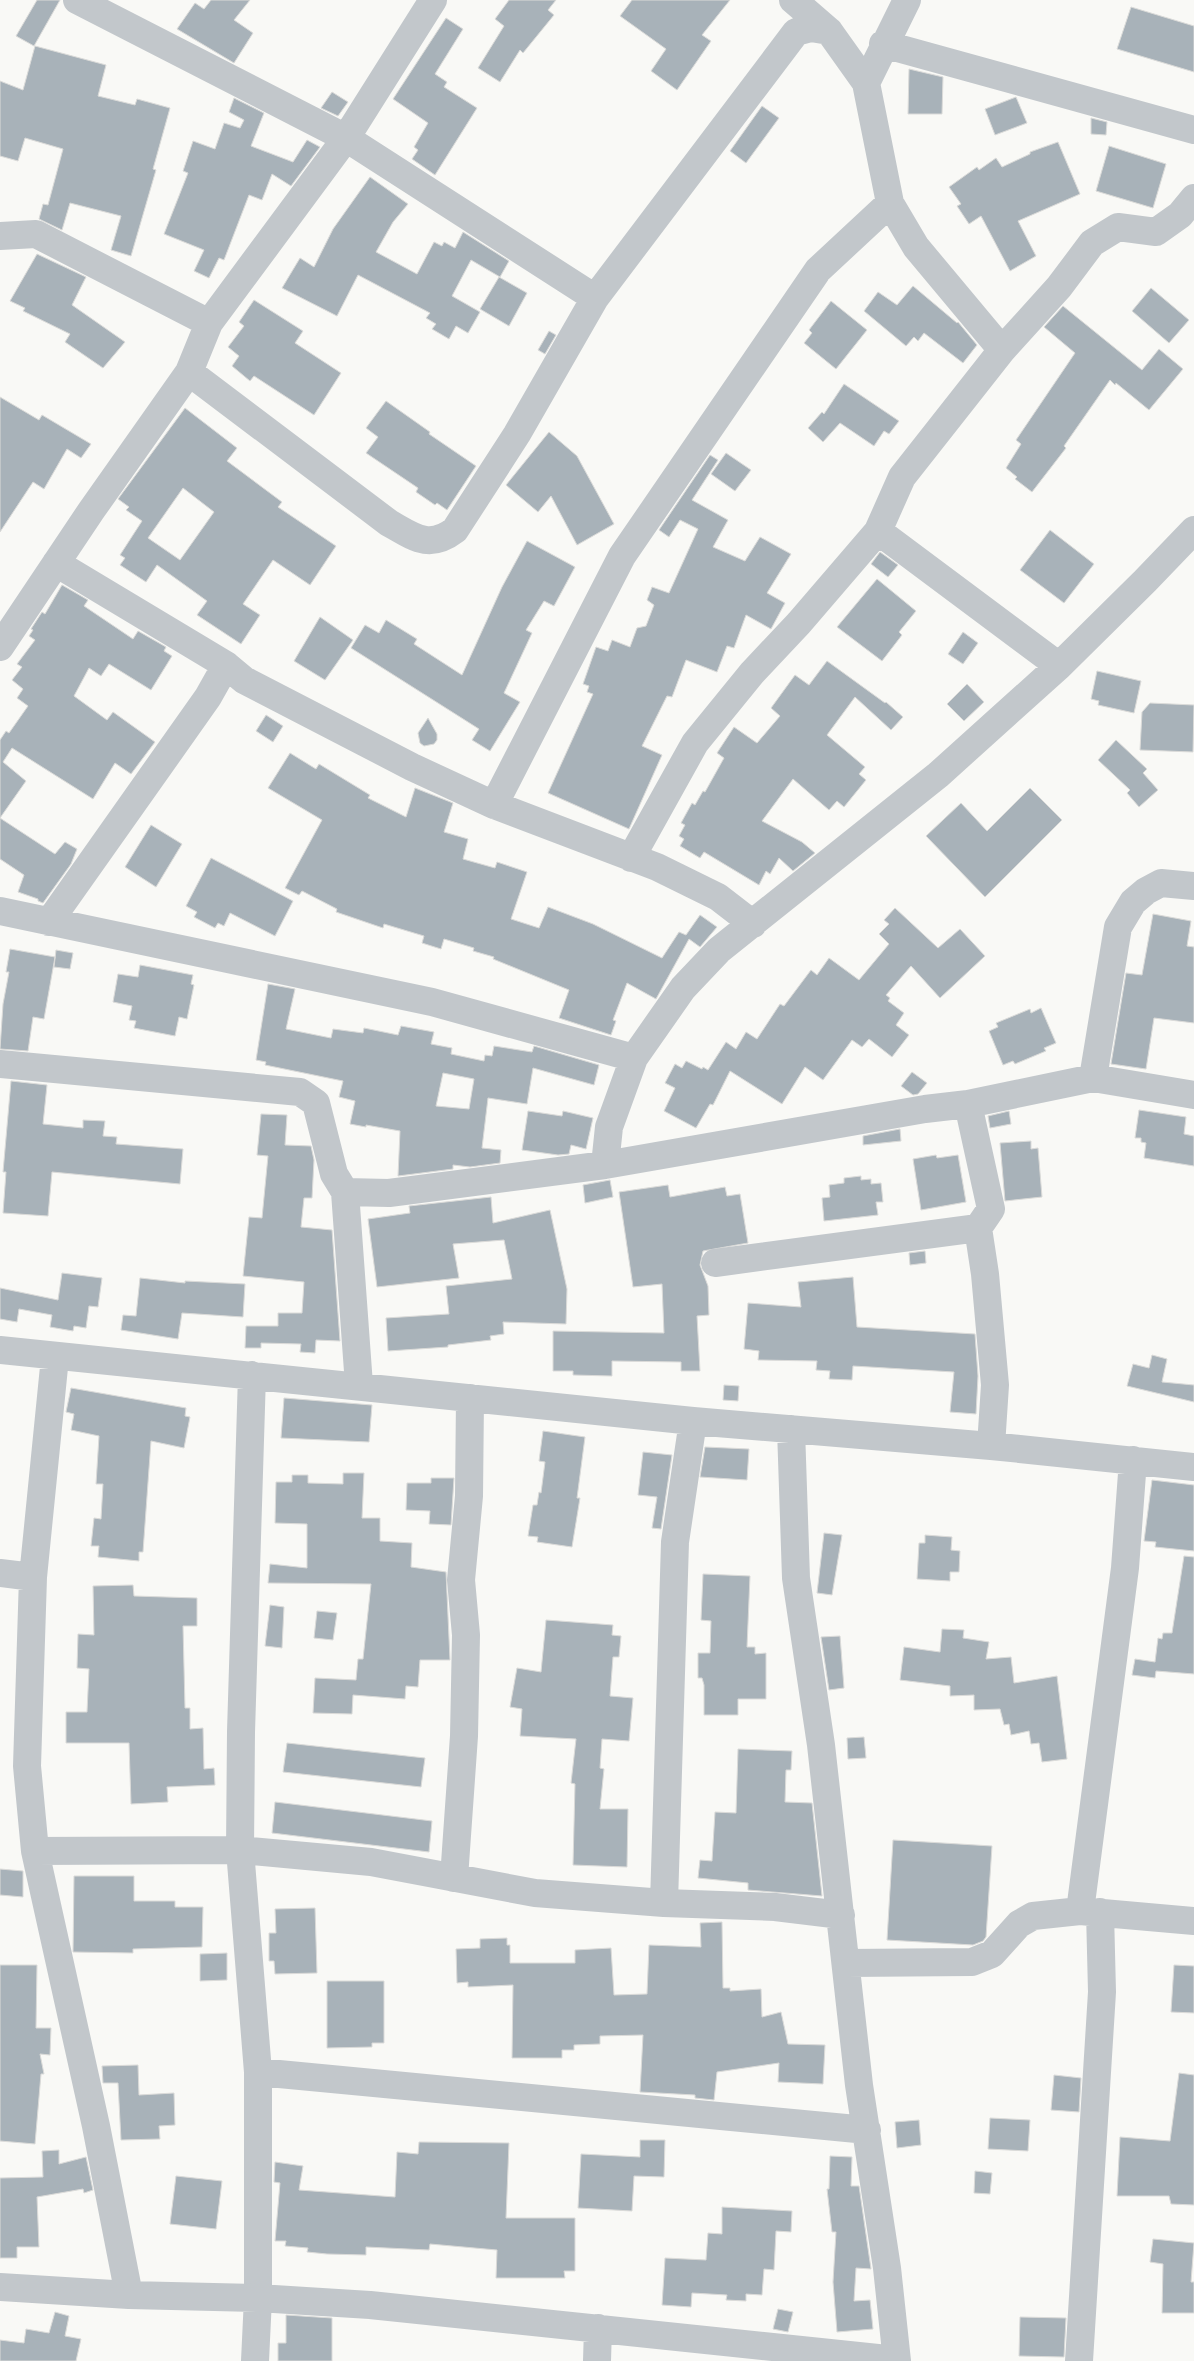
<svg xmlns="http://www.w3.org/2000/svg" width="1194" height="2361" viewBox="0 0 1194 2361" font-family="'IBM Plex Sans',sans-serif">
<style>
.building{fill:#a8b2b9;stroke:#dbdbd9;fill-rule:evenodd}
.lines{fill:none;stroke-linecap:round;stroke-linejoin:round}
.minor{stroke:#c2c7cb;stroke-width:28}
</style>
<rect width="100%" height="100%" fill="#f9f9f6"/>
<!-- building -->
<path class="building" d="M37 0H60L34 46 16 36Z
M211 0H250L234 20 253 33 234 63 177 29 195 3 204 9Z
M509 0H556L548 10 554 15 523 53 520 50 500 82 478 68 504 26 495 19Z
M632 0H730L702 35 711 41 677 90 651 71 666 49 620 16Z
M1131 7 1194 26V72L1117 49Z
M446 18 463 29 435 74 447 82 444 87 477 108 435 175 412 159 418 150 414 147 428 123 393 99Z
M35 46 106 65 98 96 135 105 137 99 170 108 153 169 156 170 131 256 111 250 121 216 70 203 62 230 39 219 43 204 48 205 63 149 25 138 18 161 0 156V81L23 90Z
M909 69 943 77 942 114H908Z
M332 92 348 102 338 116 321 108Z
M1016 97 1027 123 995 135 985 109Z
M234 98 264 113 251 146 293 162 307 140 320 147 291 186 272 174 262 200 249 195 224 260 219 258 209 278 194 271 204 250 164 234 188 173 183 171 193 141 215 149 224 123 240 128 244 120 229 112Z
M762 106 779 118 746 163 730 151Z
M1091 118 1107 122 1106 135 1091 134Z
M1058 142 1080 194 1018 221 1036 256 1010 271 981 216 969 224 957 206 961 204 949 187 977 167 979 170 996 158 1002 167 1030 154V152Z
M1109 146 1166 164 1153 208 1096 191Z
M370 177 408 204 393 222 376 252 417 274 434 242 442 246 444 242 455 248 463 232 509 261 500 277 471 260 452 296 480 312 468 333 456 326 449 339 432 329 436 324 426 318 430 313 358 275 337 316 282 288 300 258 314 267 333 229Z
M37 254 86 277 72 305 125 342 103 368 65 342 70 334 23 311 25 308 10 301Z
M499 277 527 293 509 326 480 309Z
M913 286 957 323 958 322 977 345 963 363 924 333 918 341 914 337 906 346 864 311 878 292 897 305Z
M1151 288 1189 320 1169 343 1132 311Z
M254 300 303 331 295 343 341 373 314 415 254 376 250 381 232 366 239 356 228 347 244 326 239 322Z
M831 301 867 330 836 369 804 343 812 333 809 330Z
M1063 306 1142 370 1159 349 1183 369 1149 410 1116 383 1115 385 1110 380 1064 446 1066 448 1032 492 1015 479 1017 477 1006 468 1021 444 1016 440 1075 353 1044 327Z
M549 331 556 335 545 354 538 350Z
M844 384 899 421 889 434 884 431 874 446 840 423 823 442 808 428 822 412 824 414Z
M0 397 39 420 42 415 91 444 81 458 67 449 44 489 33 482 0 532Z
M386 401 430 432 429 434 476 466 447 510 437 503 435 505 416 492 418 488 366 453 378 437 366 428Z
M185 408 237 448 227 461 282 502 278 507 336 546 310 585 273 560 243 604 260 615 241 644 197 615 207 601 157 565 146 582 120 565 125 558 120 555 142 521 126 510 129 507 118 499ZM183 488 214 512 180 560 148 538Z
M549 432 577 456 614 524 577 545 551 496 538 512 506 485Z
M726 453 751 470 735 491 711 474Z
M710 455 718 460 692 500 728 520 713 547 745 561 760 537 791 554 767 593 785 603 771 629 746 615 734 648 727 646 717 672 686 660 672 697 667 696 642 746 662 755 629 829 548 793 593 694 587 692 589 686 583 684 596 647 608 651 612 640 630 647 637 628 646 626 654 605 647 600 652 587 669 593 698 529 680 520 669 537 659 530Z
M1050 530 1094 564 1064 603 1020 570Z
M527 541 575 567 554 606 544 601 526 630 532 633 504 693 520 702 490 751 472 740 479 729 351 648 365 625 379 633 386 620 417 639 414 644 462 675 502 587Z
M880 552 898 565 888 577 871 564Z
M877 579 916 611 899 632 902 635 882 661 837 627Z
M62 585 88 600 84 606 133 639 138 631 166 647 164 651 172 656 151 690 109 664 101 676 89 668 74 696 107 720 113 712 155 742 131 774 115 763 93 799 12 748 3 762 26 781 0 818V740L6 731 9 733 28 706 17 698 23 689 12 680 22 667 17 664 35 640 29 636 33 630 31 629 42 612 45 614Z
M320 617 353 640 325 680 294 661Z
M963 632 978 643 963 664 948 654Z
M827 661 885 703 886 702 903 717 891 730 855 697 827 735 865 767 859 774 866 780 844 807 837 801 829 810 793 779 762 821 802 842 815 853 793 871 779 858 770 874 766 871 759 885 704 852 700 858 680 846 684 839 679 836 685 825 681 823 692 803 695 805 703 791 705 792 724 758 717 753 734 727 757 743 780 716 771 708 795 675 809 685Z
M1097 671 1141 681 1134 713 1098 705 1099 701 1091 699Z
M967 684 984 702 964 721 947 704Z
M1150 703 1194 705 1193 752 1140 750 1142 712Z
M266 715 283 726 273 742 256 731Z
M428 718 437 734V740L434 744 424 746 420 743 418 733Z
M1116 740 1147 769 1143 773 1158 790 1139 807 1127 793 1130 790 1098 760Z
M290 753 316 769 319 764 370 795 368 798 406 817 415 788 453 803 444 832 468 839 463 859 495 868 497 862 527 872 511 919 539 928 548 907 593 924 662 958 679 932 686 935 700 915 717 927 700 947 689 939 656 999 627 983 613 1020 616 1021 611 1035 559 1018 569 990 493 959 494 957 473 951 474 948 444 939 441 949 422 943 424 936 384 924 383 928 336 912 337 909 302 891 299 895 285 888 322 820 268 788Z
M1030 788 1062 820 985 897 926 836 961 803 987 831Z
M0 818 55 854 65 842 77 849 71 864 43 903 38 901V899L18 892 24 875 0 859Z
M151 825 182 844 156 887 125 867Z
M211 858 293 901 275 936 230 913 224 926 218 923 215 928 194 917 197 912 186 906Z
M895 908 938 948 960 929 985 956 940 998 911 966 886 995 890 998 888 1001 904 1013 896 1025 909 1035 892 1057 869 1039 862 1047 852 1040 823 1080 805 1067 782 1104 730 1071 713 1105 710 1104 696 1128 664 1111 675 1088 665 1083 675 1064 682 1068 686 1061 702 1069 703 1067 708 1070 726 1042 736 1049 746 1032 757 1039 780 1004 784 1006 811 970 817 975 829 958 859 980 889 944 879 934 889 924 884 920Z
M1153 914 1191 921 1187 946 1194 947V1023L1154 1018 1146 1069 1111 1064 1126 973 1142 975Z
M10 949 55 957 44 1019 33 1017 28 1051 0 1049 3 1004 9 972H6Z
M56 950 73 953 70 969 54 967Z
M140 965 193 975 191 984 194 985 187 1019 179 1017 175 1036 134 1028 136 1021 129 1020 132 1006 113 1002 118 974 138 977Z
M268 984 295 989 286 1029 331 1038 333 1029 363 1033 364 1028 398 1035 401 1026 434 1032 431 1044 452 1048 451 1054 484 1061 485 1055 492 1056 494 1046 532 1052 534 1046 599 1065 594 1085 533 1068 527 1104 488 1098 482 1148 501 1150 500 1163 470 1167 453 1165V1169L398 1176 400 1131 366 1125V1127L350 1124 355 1101 339 1097 343 1081 265 1065 266 1062 256 1060ZM443 1073 474 1079 469 1109 436 1106Z
M1041 1008 1056 1043 1044 1048 1046 1051 1015 1064 1013 1061 1003 1065 989 1031 998 1027 996 1023 1030 1009 1031 1013Z
M912 1072 927 1083 918 1094 913 1095 901 1086Z
M11 1081 47 1085 43 1124 83 1128V1120L105 1121 103 1136 117 1137 116 1144 183 1149 180 1184 52 1172 48 1216 3 1213 6 1172H3Z
M1139 1110 1186 1117 1184 1134 1194 1136V1166L1144 1158 1146 1143 1141 1142V1138H1135Z
M528 1111 562 1116 563 1111 593 1118 586 1149 571 1145 569 1154 558 1155 522 1150Z
M1009 1111 1011 1124 990 1128 988 1116Z
M261 1114 287 1115 285 1145 311 1146 314 1160 312 1198H304L301 1227 332 1230 340 1341 316 1340 315 1353 300 1352 301 1344 261 1343V1348H245L246 1326H278V1313H302L304 1282 243 1276 249 1217 262 1218 268 1156 257 1155Z
M900 1129 901 1141 863 1145V1136Z
M1031 1141V1149L1038 1148 1042 1197 1005 1201 1000 1143Z
M936 1155 937 1158 958 1155 966 1202 921 1210 913 1159Z
M861 1176V1180L871 1179V1184L881 1183 883 1202H876L878 1215 824 1221 822 1198 830 1197 829 1185 844 1183V1178Z
M610 1180 613 1197 585 1203 583 1185Z
M668 1185 670 1197 725 1187 727 1196 740 1194 748 1243 703 1251 700 1265 708 1286 709 1315 697 1316 700 1371H681V1362L612 1361V1376L573 1375V1371H553V1331L664 1333 662 1284 633 1287 619 1192Z
M491 1197 493 1223 550 1210 567 1289 566 1324 503 1322 504 1334 490 1336 491 1340 448 1345V1347L388 1351 386 1318 449 1314 446 1286 512 1279 504 1240 453 1244 459 1278 377 1287 368 1219 410 1213 409 1206Z
M925 1251 926 1263 910 1265 909 1253Z
M62 1273 102 1278 98 1307 89 1306 86 1328 74 1326 73 1331 50 1327 52 1315 19 1309 17 1322 0 1319V1288L58 1300Z
M853 1277 857 1327 975 1334 978 1376 976 1414 950 1412 954 1372 853 1366 852 1380 829 1379 830 1371 816 1370 817 1361 758 1360 759 1351 744 1349 748 1303 801 1307 798 1282Z
M140 1278 185 1283V1281L245 1284 243 1317 182 1313 178 1339 121 1330 123 1315 136 1316Z
M1152 1355 1167 1359 1162 1382 1194 1385V1402L1127 1386 1133 1364 1149 1368Z
M724 1385 739 1386 738 1401 723 1400Z
M71 1388 186 1408 185 1416 190 1417 184 1448 151 1441 143 1552H139V1561L98 1557 99 1546H91L94 1518 101 1519 103 1484H96L99 1436 71 1430 74 1414 66 1412Z
M284 1398 372 1405 369 1442 281 1438Z
M543 1431 585 1437 577 1498H580L572 1547 537 1542 538 1537 528 1536 533 1505H537L539 1492 541 1493 545 1462 539 1461Z
M705 1447 749 1449 747 1480 700 1477Z
M643 1452 672 1455 661 1529 652 1528 657 1497 638 1495Z
M343 1473H364L362 1518H380V1541L412 1543 411 1567 446 1572 450 1660H420L418 1687 406 1686 405 1699 353 1695 352 1714 313 1713 315 1678 356 1680 358 1659H363L371 1584 268 1583 270 1564 307 1568V1524L275 1523 276 1482H292V1475H308V1483L343 1484Z
M431 1478H454L451 1525 429 1524 430 1511 406 1510 407 1483H431Z
M1152 1480 1194 1485V1551L1155 1547 1156 1542 1144 1541Z
M824 1533 842 1535 832 1595 817 1593Z
M925 1535 952 1537 951 1550 960 1551 959 1572H950V1581L917 1579 919 1543H925Z
M1184 1556 1194 1557V1674L1156 1671 1155 1678 1132 1675 1135 1659 1155 1662 1158 1638 1162 1639 1163 1633H1172Z
M703 1574 750 1576 747 1647H755V1654L766 1653V1699H738V1715H704V1685L702 1678H698V1653H710L711 1621 701 1620Z
M133 1585 134 1596 197 1598V1626H183L185 1708H190V1729L203 1728 204 1769 214 1768 215 1785 167 1787 168 1802 131 1804 129 1743H66V1712H87L89 1669 77 1668 78 1634 94 1635 93 1586Z
M270 1605 284 1607 282 1648 265 1646Z
M317 1611 337 1613 333 1640 314 1638Z
M546 1620 613 1625 612 1635 621 1636 619 1657H613L610 1696 633 1698 629 1741 602 1739 600 1768 604 1769 600 1809H628L627 1867 573 1865 575 1784 571 1783 576 1739 520 1736 522 1709 510 1707 517 1668 541 1672Z
M942 1629 964 1630 963 1638 989 1642 986 1659 1011 1657 1014 1683 1057 1676 1067 1759 1042 1762 1039 1743 1031 1744 1029 1731 1011 1735 1009 1724 1004 1725 1000 1709 974 1710V1695L950 1696V1686L900 1680 904 1647 940 1652Z
M840 1636 844 1688 829 1690 821 1637Z
M864 1737 866 1758 848 1759 847 1738Z
M287 1743 425 1758 421 1787 283 1772Z
M738 1749 792 1751 791 1770H786L785 1802 812 1803 822 1896 748 1890V1883L698 1878 700 1860 712 1861 715 1812 736 1813Z
M275 1802 432 1821 429 1852 272 1833Z
M893 1840 992 1846 986 1937 983 1941 973 1945 887 1940Z
M0 1869 23 1871V1897L0 1895Z
M74 1876H134V1901H175V1907H203L202 1947 133 1949V1953L73 1952Z
M315 1908 317 1973 275 1974 274 1961H269V1933H276L275 1909Z
M722 1922 723 1988H730V1991L761 1989 762 2017 781 2012 788 2044 825 2045 823 2084 778 2082 779 2063 717 2072 714 2100 695 2098V2095L640 2092 643 2035 600 2036V2044L574 2045V2050H562V2058H512L513 1985 468 1987V1982L457 1983 456 1949 480 1948V1939L507 1938V1945H510V1963H575V1950L611 1948 614 1995 647 1994 649 1945 701 1947 700 1923Z
M227 1953V1980L200 1981V1954Z
M0 1965H37L36 2028H51L50 2055 40 2054 44 2074H41L35 2144 0 2141Z
M1174 1965 1194 1966V2013L1171 2012Z
M327 1981H384V2043H372V2047L327 2048Z
M138 2065 139 2095 174 2093 175 2125 159 2126 160 2139 121 2140 118 2083H103L102 2066Z
M1179 2073 1194 2075V2205L1171 2204 1169 2196H1117L1120 2137 1170 2141Z
M1054 2075 1081 2078 1079 2112 1051 2110Z
M990 2118 1030 2120 1028 2151 988 2149Z
M919 2120 921 2145 897 2148 895 2122Z
M640 2140H665L664 2177 634 2176 632 2211 578 2208 581 2154 640 2157Z
M419 2142 509 2143 506 2218H575V2271H564L565 2278H496L497 2250 430 2244 429 2250 366 2247V2255L327 2254 307 2252 308 2248 285 2246 286 2241H275L280 2183 274 2182 275 2162 303 2166 299 2190 395 2197 397 2152 418 2154Z
M59 2150V2164L86 2157 93 2190 84 2193 83 2189 37 2197 39 2247H17V2258H0V2178L43 2177 42 2151Z
M830 2156 852 2157 851 2186H859L871 2269 856 2268 854 2301 870 2300 873 2329 837 2332 833 2282 836 2232H832L827 2189H829Z
M975 2171 992 2173 990 2194 974 2193Z
M176 2176 222 2181 216 2229 170 2224Z
M722 2207 792 2211 791 2232 776 2231 774 2270 764 2269 762 2295 746 2294V2301L726 2300 727 2295 692 2293 691 2307 662 2305 665 2258 706 2260 708 2233 722 2234Z
M1153 2239 1194 2243 1191 2282H1194V2313H1162L1163 2264 1150 2262Z
M778 2309 793 2312 788 2332 773 2329Z
M55 2312 69 2316 65 2336 81 2339 76 2361H0V2340L24 2343 26 2329 49 2333Z
M286 2315 332 2318V2361H278V2343H286Z
M1020 2317 1066 2318 1064 2357 1019 2356Z"/>
<g class="lines">
<!-- minor -->
<path class="minor" d="M77 0 346 138 595 298
M793 0 829 31 866 83 890 203 916 247 1002 350
M883 44 1194 130
M866 83 907 0
M0 236 36 234 209 323
M189 372 389 523C414 537 429 550 455 530L517 434 595 298 796 32 811 28 829 31
M878 531 1059 666
M56 563 226 665 244 680 412 767 494 805 657 867 718 897 753 924
M0 647 91 511 189 372 209 323 346 138 433 0
M494 805 622 556 818 270 890 203
M631 858 695 743 752 673 799 623 878 531 902 477 1002 350 1059 287 1092 243 1118 227 1156 232 1180 215 1194 198
M0 911 432 1002 634 1058
M49 922 208 697 226 665
M0 1064 300 1092 316 1103 334 1174 345 1192 359 1385
M1093 1078 1118 927 1133 902 1146 891 1161 883 1194 886
M968 1104 991 1209 978 1228 985 1274 995 1385 991 1446
M605 1165 609 1127 634 1058 683 988 719 950 938 775 1059 666 1145 581 1194 530
M345 1192 389 1193 605 1165 925 1109 968 1104 1093 1078 1194 1095
M715 1263 978 1228
M0 1350 693 1421 991 1446 1194 1467
M55 1357 33 1577 27 1766 35 1851 96 2126 129 2295
M252 1375 241 1732 240 1850 258 2072V2298L255 2361
M791 1429 796 1578 821 1745 859 2085 887 2268 897 2361
M0 1573 33 1577
M35 1851 240 1850 371 1862 535 1893 664 1903 775 1907 841 1915
M454 1878 464 1736 466 1635 461 1580 469 1496 470 1398
M664 1903 675 1542 693 1421
M1080 1911 1125 1568 1133 1460
M846 1963 972 1962 992 1954 1019 1924 1033 1916 1080 1911 1194 1921
M258 2072 867 2130
M0 2287 129 2295 258 2298 370 2305 897 2360
M597 2361 598 2328
M1079 2361 1102 1992 1100 1912"/>
</g>
</svg>
